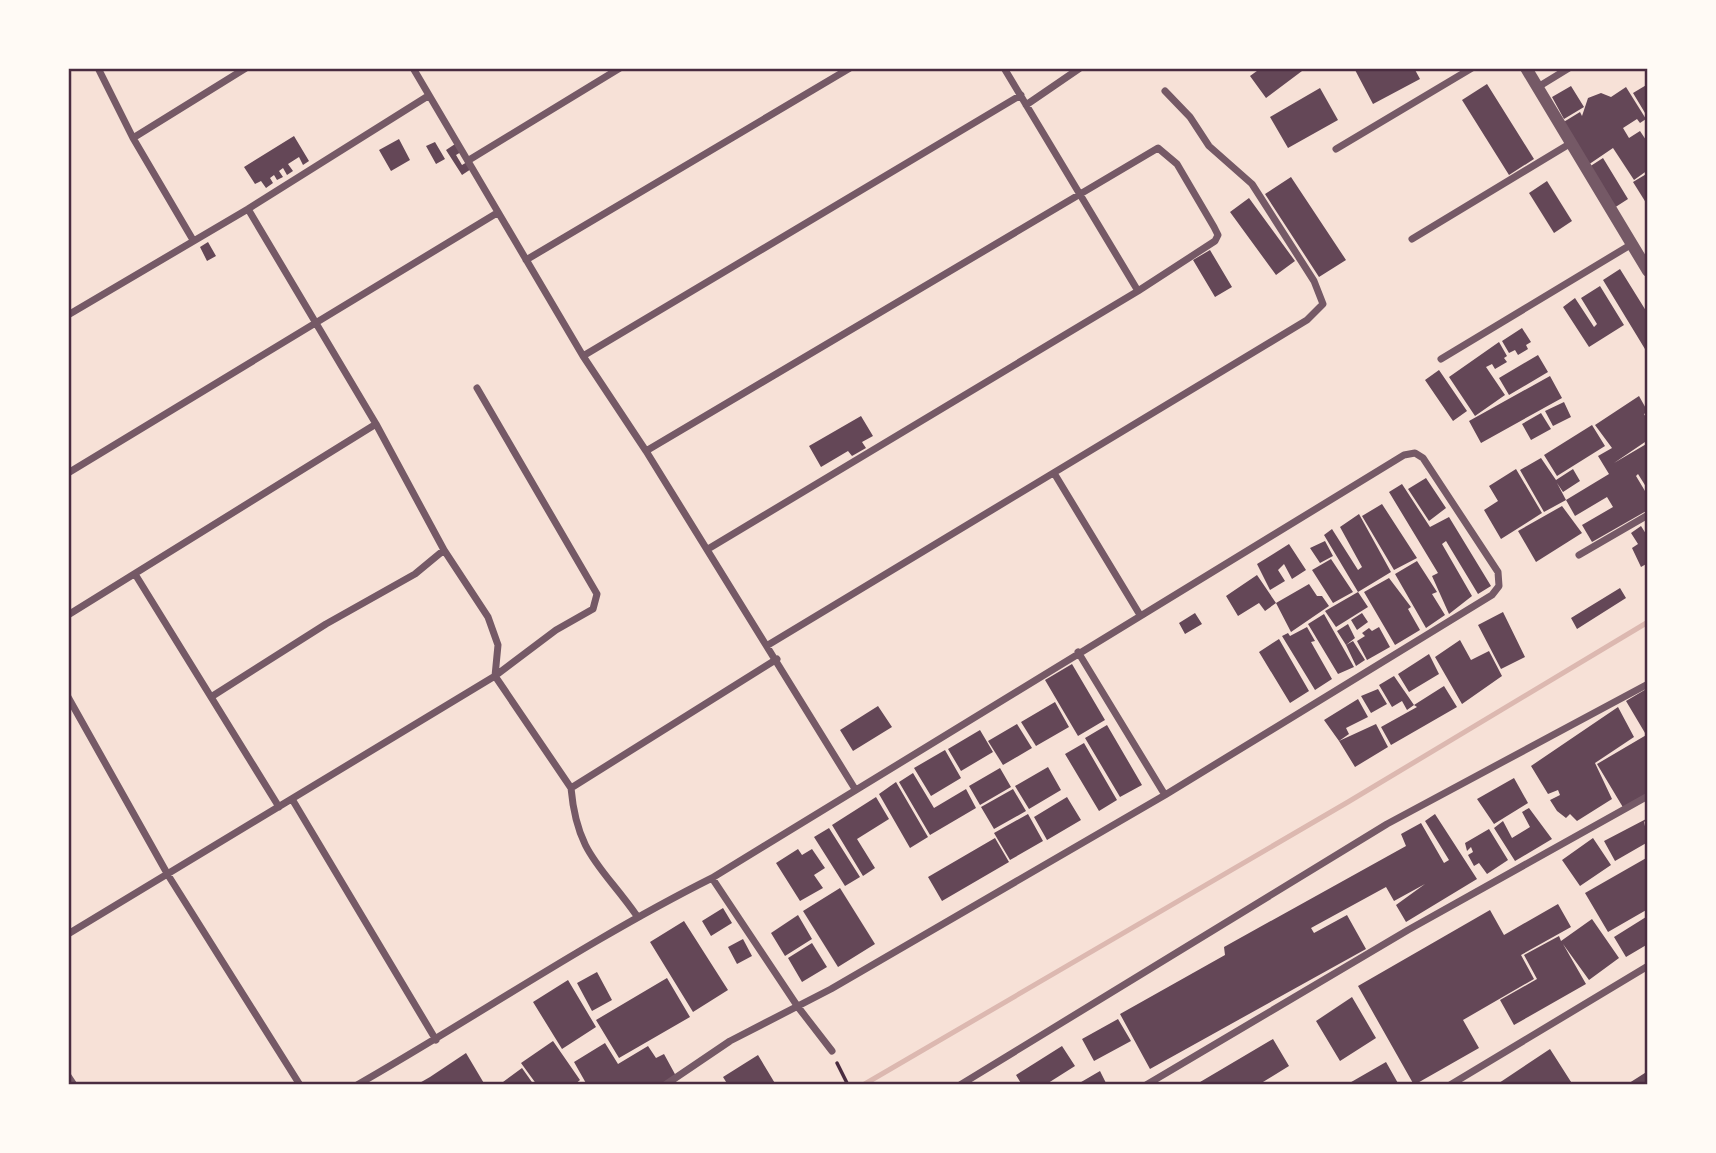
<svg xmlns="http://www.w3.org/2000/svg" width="1716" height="1153" viewBox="0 0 1716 1153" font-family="'Space Grotesk',sans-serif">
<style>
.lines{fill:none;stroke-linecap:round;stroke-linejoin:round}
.stream{stroke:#dcb8b0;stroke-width:5}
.building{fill:#644757}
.path{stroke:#4a2c40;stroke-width:3.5}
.minor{stroke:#755966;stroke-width:7}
.tertiary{stroke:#755966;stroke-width:12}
.neatline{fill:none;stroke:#4a2c40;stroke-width:2.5}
</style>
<rect width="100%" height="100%" fill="#f7e1d7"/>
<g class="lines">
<!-- stream -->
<path class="stream" d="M863 1085 1348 802 1648 622"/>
</g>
<!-- building -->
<path class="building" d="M1261 68H1306L1266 98 1250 76Z
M1354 68H1414L1420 79 1373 104Z
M1487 84 1534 159 1509 175 1462 100Z
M1648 84V118L1633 93Z
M1571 86 1584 107 1564 119 1552 97Z
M1626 87 1646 119 1640 123 1637 119 1623 128 1629 138 1640 131 1648 143V170L1634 180 1613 148 1588 165 1562 123 1580 112 1582 116 1588 98 1601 93 1611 97Z
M1320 88 1338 120 1288 148 1270 117Z
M294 136 309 161 303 165 299 157 288 164 293 171 287 175 283 168 279 171 283 177 277 180 274 175 270 178 273 183 266 188 261 181 255 184 244 167Z
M399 139 410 160 391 171 379 150Z
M435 142 445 159 436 164 426 146Z
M455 144 461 152 456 155 462 165 467 162 471 169 462 175 446 150Z
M1603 158 1628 199 1614 208 1589 167Z
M1648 173V206L1633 182Z
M1291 177 1346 260 1319 277 1265 194Z
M1547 181 1572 221 1554 233 1529 193Z
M1249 198 1295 261 1276 275 1230 212Z
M208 242 216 256 207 261 200 247Z
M1210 250 1232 287 1215 297 1193 260Z
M1620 269 1648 314V354L1603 280Z
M1600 286 1624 325 1589 347 1563 307 1575 298 1594 327 1597 324 1581 298Z
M1522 328 1531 342 1526 345 1528 349 1518 355 1515 350 1509 353 1502 341Z
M1499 342 1507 356 1504 358 1507 362 1495 369 1492 364 1486 367 1505 395 1475 416 1449 377Z
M1538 355 1548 372 1509 395 1499 378Z
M1439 370 1467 411 1453 421 1425 380Z
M1550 376 1562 398 1481 443 1469 421Z
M1639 396 1648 412 1644 414 1648 421 1645 442 1614 463 1648 443V490L1638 474 1636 476 1648 496V510L1592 542 1582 525 1613 507 1607 497 1575 516 1566 500 1609 474 1598 456 1612 448 1595 425Z
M1564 402 1571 417 1553 426 1545 411Z
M1541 413 1551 429 1531 440 1522 424Z
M861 416 873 436 862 442 866 448 852 456 848 451 821 467 809 446Z
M1592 425 1605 446 1557 476 1544 455Z
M1541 458 1556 480 1573 469 1580 481 1563 492 1557 483 1566 500 1544 512 1520 470Z
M1516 469 1542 513 1501 539 1484 510 1498 501 1489 486Z
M1426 478 1446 508 1429 521 1408 489Z
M1402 484 1430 527 1449 517 1491 586 1478 594 1446 541 1442 544 1472 596 1449 614 1432 576 1438 573 1389 492Z
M1382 504 1417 558 1394 570 1362 516Z
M1562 506 1582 533 1536 562 1518 531Z
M1359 514 1391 572 1358 592 1324 535 1332 529 1358 570 1362 567 1340 527Z
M1641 526 1648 537V563L1641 567 1632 548 1638 544 1631 533Z
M1325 541 1333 556 1320 563 1310 548Z
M1289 544 1306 570 1292 579 1284 564 1278 570 1285 581 1270 590 1257 564Z
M1331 559 1353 592 1333 603 1312 570Z
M1417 561 1437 592 1432 594 1445 615 1426 628 1395 574Z
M1257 575 1276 603 1265 611 1259 603 1238 616 1226 596Z
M1389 578 1411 607 1408 609 1420 630 1395 645 1364 592Z
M1309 584 1317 596H1322L1329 606 1291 632 1276 603Z
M1620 588 1626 598 1577 629 1571 618Z
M1358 592 1368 607 1336 627 1325 611Z
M1503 612 1525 657 1501 669 1478 625Z
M1195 613 1202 624 1185 634 1179 623Z
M1362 613 1368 622 1357 630 1351 620Z
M1324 614 1354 667 1338 674 1308 624Z
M1348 624 1355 638 1346 645 1337 631Z
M1307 627 1315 641 1311 642 1332 679 1315 690 1282 636 1288 633 1290 636Z
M1379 627 1390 647 1367 660 1357 641 1365 636 1362 633 1369 628 1372 631Z
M1279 639 1309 691 1290 703 1259 652Z
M1460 640 1471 660 1489 651 1502 676 1462 704 1435 657Z
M1353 641 1365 660 1356 666 1346 645Z
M1429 654 1439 674 1409 692 1398 674Z
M1072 664 1105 720 1078 736 1045 680Z
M1394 676 1414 705 1407 710 1402 701 1392 707 1379 685Z
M1444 686 1457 707 1391 745 1381 727 1417 707 1414 705Z
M1648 688V732L1645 733 1626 701Z
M1378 689 1387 704 1371 713 1361 696Z
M1358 699 1368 717 1346 728 1349 734 1339 741 1324 720Z
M1055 702 1069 727 1036 746 1021 722Z
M878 706 892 727 853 751 840 730Z
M1618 707 1634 737 1595 763 1612 799 1577 821 1570 814 1566 818 1557 811 1550 800 1560 795 1558 790 1548 794 1531 766Z
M1017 724 1032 748 1003 765 988 741Z
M1376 724 1388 747 1355 767 1339 741Z
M1107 725 1142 785 1120 797 1085 738Z
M980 730 993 752 961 771 948 749Z
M1648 734V795L1624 809 1597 764Z
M1084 743 1117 800 1099 811 1065 754Z
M945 750 961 778 931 796 914 768Z
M1048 767 1061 790 1029 809 1015 786Z
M1000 768 1011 787 980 805 969 786Z
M913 773 934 808 966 789 976 808 930 835 899 782Z
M1514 778 1528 803 1494 824 1477 799Z
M896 782 928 837 910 848 879 794Z
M1013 789 1026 811 994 829 981 807Z
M876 797 889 819 857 839 875 868 863 876 832 825Z
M1067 797 1081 820 1047 840 1034 817Z
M1529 808 1552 839 1515 861 1494 828 1503 821 1512 838 1530 827 1522 812Z
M1028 814 1043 841 1010 860 994 833Z
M1435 814 1477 879 1406 922 1396 905 1425 884 1394 901 1386 887 1311 928 1314 933 1347 915 1366 949 1150 1069 1120 1014 1225 955 1224 947 1406 846 1401 834 1421 823 1444 863 1449 860 1425 821Z
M1648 818V826L1644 821 1648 842 1615 861 1604 841Z
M829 828 860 877 845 886 814 837Z
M1489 829 1508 860 1487 874 1479 863 1474 866 1468 855 1473 852 1471 847 1467 851 1465 843Z
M995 838 1009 862 942 901 928 877Z
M1593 838 1611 865 1580 886 1562 860Z
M798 849 802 855 812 849 825 868 814 875 823 888 800 901 776 863Z
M1648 857V909L1608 932 1585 893Z
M840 888 875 944 838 967 803 911Z
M1558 904 1571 927 1521 955 1534 979 1463 1020 1479 1048 1414 1085 1358 986 1490 910 1504 935Z
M723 908 732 923 711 936 702 921Z
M798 915 812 939 785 956 771 933Z
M1646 917 1648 944 1626 957 1614 937Z
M1592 919 1619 958 1589 980 1563 944 1586 984 1514 1025 1500 1000 1537 979 1524 955 1559 936 1561 941Z
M684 921 728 990 693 1012 650 942Z
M743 939 752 956 737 964 728 947Z
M812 943 827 967 802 982 788 958Z
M597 972 612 1000 592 1011 577 983Z
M667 978 690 1017 619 1058 596 1020Z
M568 980 596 1027 562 1049 533 1002Z
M1352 997 1376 1038 1340 1061 1316 1021Z
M1118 1019 1131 1041 1094 1061 1082 1039Z
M1273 1039 1289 1066 1258 1085H1195Z
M553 1041 580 1080 574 1085H537L521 1063Z
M605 1043 618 1064 648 1046 656 1058 664 1054 676 1076 661 1085H587L574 1062Z
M1062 1046 1075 1066 1045 1085H1022L1016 1075Z
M1550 1049 1573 1085H1496Z
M466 1053 485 1085H416L430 1077Z
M758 1055 776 1085H728L723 1077Z
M1386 1062 1399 1085H1346Z
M522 1068 534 1085H499Z
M1100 1071 1107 1085H1076Z
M1648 1071V1085H1626Z"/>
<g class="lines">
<!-- path -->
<path class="path" d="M837 1063 848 1085"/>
<!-- minor -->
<path class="minor" d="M98 68 133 138 193 240
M413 68 583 356 646 451 855 789
M1004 68 1138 291
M1538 87 1569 68
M1026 105 1080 68
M133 138 246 68
M1336 149 1472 68
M469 160 620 68
M248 209 376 424 444 550 488 617 498 645 495 676 571 788C577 855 602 866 637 916
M1412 239 1571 143
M526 260 850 68
M68 315 248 209 428 96
M583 356 1021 95
M1441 359 1632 244
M646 451 1158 148 1177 164 1214 227 1218 235 1215 241 1138 291 708 549
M68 473 497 213
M1054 473 1140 615
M1579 555 1648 515
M135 574 279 807
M68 615 376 424
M768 645 1307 320 1323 304 1314 281 1252 184 1209 146 1190 117 1165 91
M1078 652 1165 795
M68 697 168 875 300 1085
M211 697 326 624 415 574 444 550
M571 788 777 659
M292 799 436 1040
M712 878 798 1007 832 1051
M68 934 495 676 556 630 593 609 597 594 477 388
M68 1076 74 1085
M357 1085C476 1017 590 939 712 878L1404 455 1415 453 1423 458 1498 572 1499 586 1492 595 1165 795 831 989 730 1041 665 1085
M960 1085 1387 824 1648 684
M1146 1085 1408 930 1648 796
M1450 1085 1648 966"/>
<!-- tertiary -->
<path class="tertiary" d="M1526 68 1648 271"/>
</g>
<!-- border -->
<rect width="1716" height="1153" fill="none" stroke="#fffaf5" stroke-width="140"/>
<rect x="70" y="70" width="1576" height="1013" class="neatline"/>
</svg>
